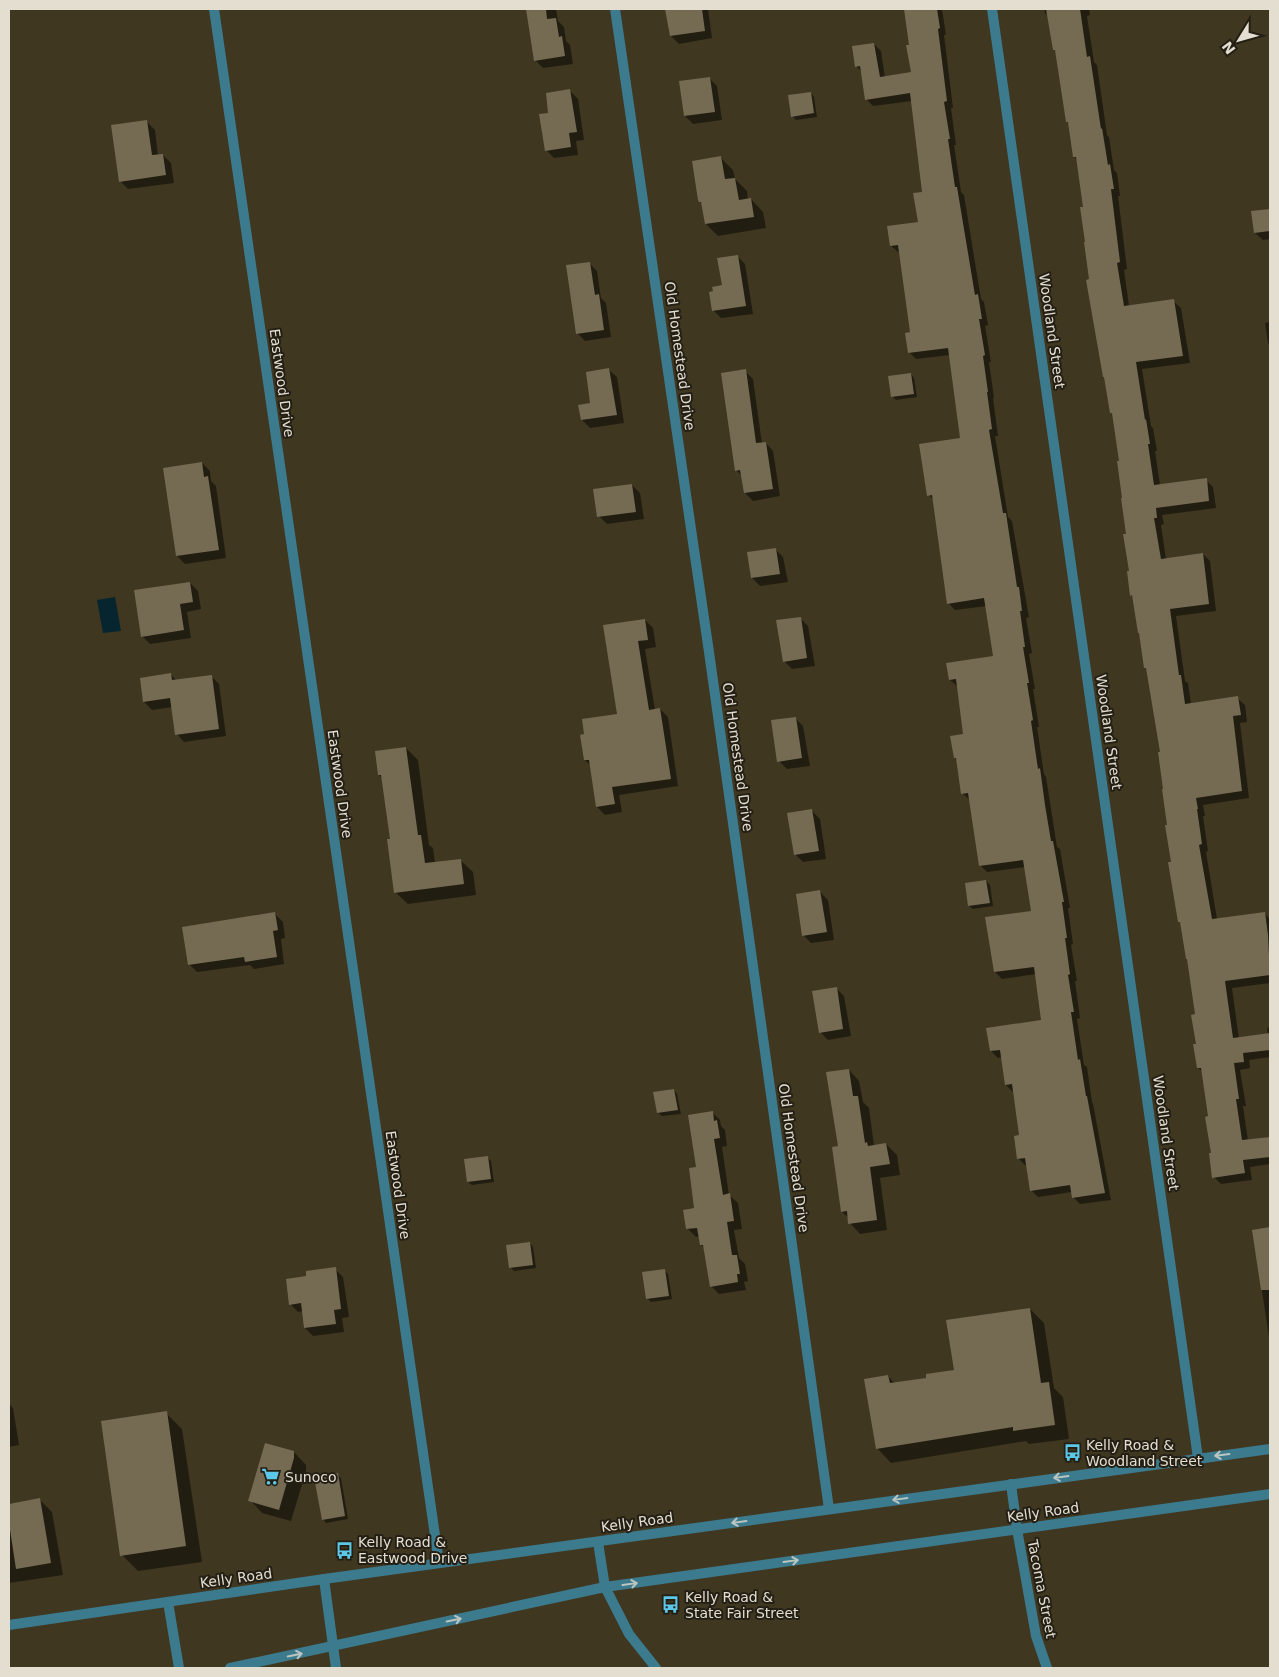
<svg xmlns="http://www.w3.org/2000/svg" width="1279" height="1677" viewBox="0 0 1279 1677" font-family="'DejaVu Sans',sans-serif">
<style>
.water{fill:#06252e}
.shadow{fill:#0007}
.building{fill:#756b53}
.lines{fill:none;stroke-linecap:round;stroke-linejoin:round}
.minor{stroke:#3c7a8e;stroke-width:10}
.tertiary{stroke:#3c7a8e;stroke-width:10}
.oneway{stroke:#bac5c0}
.labels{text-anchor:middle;stroke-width:4;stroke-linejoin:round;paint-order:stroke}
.street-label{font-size:14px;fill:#e4ded1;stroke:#231f15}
.poi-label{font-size:14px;fill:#e4ded1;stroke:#231f15;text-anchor:start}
</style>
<rect width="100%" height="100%" fill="#403720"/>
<!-- water -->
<path class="water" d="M115 597 121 631 103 633 97 600Z"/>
<!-- shadow -->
<path class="shadow" d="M527 9H556L558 21 564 27 566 41 570 45 573 64 543 68 535 60Z
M674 9H708L712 38 679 44 671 36 667 10Z
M905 9H942L946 35H944L953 108H951L956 145H954L961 192 964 195 981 299 984 302 988 325 985 326 991 362H989L994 398H993L998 436H995L1008 517 1012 521 1029 617 1026 618 1032 653 1029 654 1035 689H1033L1039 727H1037L1044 774 1046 777 1057 847 1060 849 1070 908H1068L1073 944 1071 945 1077 981H1075L1080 1018 1077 1019 1084 1065 1087 1067 1092 1102 1093 1104 1111 1200 1080 1204 1073 1197 1072 1192 1038 1197 1031 1190 1027 1165H1025L1018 1158 1021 1136 1013 1092 1006 1085 1002 1057 998 1058 991 1051 1043 1021 1036 974 1002 979 995 972 986 918 1033 912 1025 867 987 872 980 865 970 800 962 793 957 760 955 758 964 735 958 687 950 680 948 664 994 657 987 606 955 610 948 603 934 500 929 495 961 439 950 355 916 359 910 353 912 333 900 252H898L891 246 919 223 924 193 912 101 873 106 866 99 862 72 856 66 874 44 881 51 885 78 912 74 911 46Z
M1044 9H1089L1090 15 1087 16 1094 62 1097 65 1107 135 1109 137 1114 170 1117 173 1120 196H1118L1127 269 1124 270 1129 306 1173 301 1181 308 1190 363 1142 369 1151 426 1153 428 1157 451H1155L1160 485 1206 480 1213 487 1216 508 1162 515 1164 524 1161 525 1166 559 1203 554 1210 561 1216 611 1176 616 1185 681 1188 683 1191 704 1237 698 1245 705 1247 722 1240 723 1249 798 1203 805 1205 816H1203L1208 851 1206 852 1217 919 1264 913 1270 919V983L1232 988 1239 1039 1268 1035 1267 1028 1270 1027V1057L1249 1060 1250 1068 1240 1070 1246 1106H1243L1248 1141 1270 1138V1164L1250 1167 1252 1180 1221 1184 1214 1177 1210 1117 1203 1072 1198 1068 1197 1015 1182 924 1180 922 1168 826 1162 753 1148 670 1145 668 1141 635 1139 633 1134 597 1132 595 1124 499 1114 415 1111 412 1091 280 1084 208 1077 160 1074 157 1070 124 1067 122 1057 52 1054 50 1049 17 1045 13Z
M709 78 717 86 722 120 693 124 685 116 680 82Z
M570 91 578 99 584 140 576 141 578 155 554 158 546 150 550 114Z
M811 93 814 97 817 117 796 120 792 116Z
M147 122 155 130 158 156 163 155 171 163 174 183 128 189 120 181Z
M721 158 733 170 735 179 747 191 748 200 751 199 763 212 766 228 718 236 706 224 703 204 700 202Z
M1270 210V239L1263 240 1255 233 1252 213Z
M737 256 745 264 753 314 721 318 713 310Z
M589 263 597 271 601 298 606 303 611 337 585 341 577 333Z
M1270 322V346L1268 343 1265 323Z
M609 370 617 377 624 423 590 428 582 420Z
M745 371 753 379 762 444 766 443 773 451 780 496 753 501 745 493 743 477 736 470Z
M911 374 914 378 917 397 896 400 892 396Z
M202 463 210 471 211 481 216 486 226 558 185 564 177 556Z
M632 485 640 493 644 519 607 524 599 516Z
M775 549 783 557 788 582 760 586 752 578 748 553Z
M190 583 198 591 201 609 187 612 191 638 150 644 142 636Z
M800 618 808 626 815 666 792 669 784 661Z
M645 620 653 628 656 647 645 649 655 710 660 709 668 717 678 786 619 795 622 812 605 815 597 807 591 766 585 760 618 715 605 626Z
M171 675 177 681 211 676 219 684 226 736 184 742 177 734 173 707 152 710 144 702Z
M795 718 803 726 810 766 787 769 779 761Z
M406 748 418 760 429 845 433 848 435 863 460 860 473 872 476 895 408 904 395 892 391 840 383 779 379 775Z
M812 811 820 819 826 859 803 862 795 854Z
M986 881 990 885 993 906 973 909 969 906Z
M820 892 828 900 834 940 811 943 803 935Z
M275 914 283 922 285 938 281 939 284 964 254 969 250 965 197 972 189 964Z
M836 988 844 996 851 1036 828 1040 820 1032Z
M849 1070 859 1081 863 1102 869 1108 874 1146 886 1144 897 1155 900 1175 880 1178 887 1230 860 1234 850 1223 849 1218 842 1212 839 1147Z
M674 1090 677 1094 681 1114 662 1116 658 1113Z
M712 1112 720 1120 721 1126 725 1130 727 1146 722 1147 729 1195 738 1203 742 1229 734 1230 739 1258 745 1264 748 1281 744 1282 746 1290 719 1294 711 1286 705 1248 701 1245 700 1236 696 1237 688 1229 696 1209 697 1168Z
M487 1157 491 1161 494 1182 472 1185 468 1182Z
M1270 1229V1344L1253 1231Z
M530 1243 533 1247 536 1268 514 1271 510 1267Z
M335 1269 343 1277 349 1317 342 1318 344 1332 313 1336 305 1328 303 1311 298 1312 290 1304 308 1277Z
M664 1270 668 1274 672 1299 651 1302 647 1298Z
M1030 1309 1044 1323 1054 1388 1063 1397 1069 1439 1029 1444 1026 1441 891 1463 877 1448 888 1376 895 1384 928 1379 955 1371Z
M9 1404 13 1408 19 1445 9 1447Z
M166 1413 182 1429 202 1562 138 1571 122 1555Z
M294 1452 306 1465V1471L291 1521 262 1513 250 1500Z
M337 1475 341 1478 348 1519 326 1523 323 1519Z
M40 1500 52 1512 63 1575 9 1583V1504Z"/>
<!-- building -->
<path class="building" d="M526 9H546L547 19 556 18 559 37 562 36 565 56 534 61Z
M665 9H702L705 31 670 36Z
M904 9H937L940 28 938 29 947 101 944 102 950 139H948L955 187H957L975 295 978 294 982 319H979L985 355 983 356 988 392H987L992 429 989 430 1003 513H1006L1017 587H1019L1022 611H1020L1025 647H1023L1029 683H1027L1033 720 1031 721 1038 769 1040 768 1045 805 1051 841H1053L1064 902H1062L1067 938H1065L1070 974 1068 975 1074 1012H1071L1078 1060 1080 1059 1086 1096H1087L1105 1193 1072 1198 1070 1185 1030 1191 1025 1158 1017 1159 1014 1136 1019 1135 1012 1084 1005 1085 1000 1050 990 1051 986 1028 1041 1020 1034 967 994 972 985 917 1031 911 1023 860 979 866 968 793 961 794 956 758H954L950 736 963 734 956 679 949 680 946 663 993 656 984 598 947 604 932 495 927 496 919 444 960 438 948 348 908 353 905 333 910 332 898 245 890 246 887 226 918 222 913 193 922 192 910 93 865 100 860 66 855 67 852 46 874 43 880 77 911 72 906 45H909Z
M1046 9H1080L1087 57 1090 56 1101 129 1102 128 1108 165 1110 164 1114 189H1111L1120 262 1117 263 1124 306 1174 299 1183 356 1136 362 1145 420 1146 419 1150 444H1148L1154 485 1207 478 1209 501 1156 508 1157 518H1154L1161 559 1203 553 1209 604 1170 609 1179 675H1181L1185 704 1238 696 1241 715 1233 716 1242 791 1196 798 1198 809H1197L1202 844 1199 845 1212 919 1265 912 1268 935 1270 975 1225 981 1233 1038 1270 1033V1050L1243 1053 1244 1062 1234 1063 1239 1099H1236L1242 1140 1270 1137V1157L1243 1160 1245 1173 1212 1178 1209 1153H1211L1205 1117 1208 1116 1201 1068H1197L1193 1044H1196L1191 1015 1195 1014 1187 959H1186L1180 922H1178L1168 862H1171L1165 825H1167L1162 789H1163L1158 752H1160L1146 668H1144L1139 633H1138L1132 595 1130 596 1127 571H1129L1123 534H1126L1121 498H1122L1117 461H1119L1112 413H1110L1104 377H1103L1086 280 1089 279 1084 242H1085L1080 207H1083L1076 157H1073L1068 122H1066L1055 50H1053Z
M710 77 715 112 684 116 679 81Z
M570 89 577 132 569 133 571 147 545 151 539 114 548 113 546 93Z
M811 92 814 113 791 117 788 95Z
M147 120 152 155 163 154 166 175 119 182 111 125Z
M721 156 725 179 735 178 739 200 751 198 754 217 705 224 701 202H699L698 200 692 161Z
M1270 209V231L1254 233 1251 211Z
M738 255 746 306 712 311 709 292 713 291 712 287 722 285 717 258Z
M590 262 595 295 599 294 604 330 576 334 566 265Z
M609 368 617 415 581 420 578 405 590 403 586 372Z
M746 369 756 443 766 442 773 489 744 493 740 470 735 471 721 373Z
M911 373 914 394 891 397 888 376Z
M202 462 204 477 208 476 219 550 176 556 163 468Z
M632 484 636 512 597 517 593 489Z
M776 548 780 574 751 578 747 552Z
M190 582 193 602 180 604 184 630 141 637 134 590Z
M801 617 807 658 783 662 776 620Z
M645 619 648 640 638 641 649 710 660 708 671 779 612 787 615 804 596 807 589 760H584L580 735 584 734 582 719 617 714 603 625Z
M171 673 172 680 212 675 219 729 175 735 170 698 143 702 140 678Z
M796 717 802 758 777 762 771 720Z
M406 747 418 835H421L425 863 461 859 464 884 394 893 387 839H390L381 775H378L375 751Z
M812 809 819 851 794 855 787 813Z
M986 880 990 903 968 906 965 883Z
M820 890 827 932 802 936 796 894Z
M275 912 278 930 273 931 277 957 245 962 244 957 188 965 182 927Z
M837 987 843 1029 819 1033 812 991Z
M849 1069 853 1096H858L865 1143 867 1142 868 1146 886 1143 890 1164 870 1167 877 1220 848 1224 847 1211 841 1212 832 1147 838 1146 826 1072Z
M674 1089 678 1110 657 1113 653 1092Z
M713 1111 714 1121 717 1120 720 1138 714 1139 723 1195 730 1193 734 1221 727 1222 732 1255H737L740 1274H737L738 1282 710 1287 703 1245H700L697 1228 686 1229 683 1210 694 1208 689 1168 696 1167 688 1115Z
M488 1156 491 1179 467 1182 464 1159Z
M1270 1227V1290H1261L1252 1230Z
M530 1242 533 1265 509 1268 506 1245Z
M336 1267 341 1309 334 1310 336 1324 304 1328 301 1303 289 1305 286 1279 306 1276V1271Z
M665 1269 669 1296 646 1299 642 1272Z
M1030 1308 1041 1383 1049 1382 1055 1425 1013 1431V1427L876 1449 864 1379 888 1375 890 1383 926 1378V1374L954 1370 946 1320Z
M167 1411 186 1546 120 1556 101 1421Z
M265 1443 294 1451V1458L279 1510 248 1501Z
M338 1473 345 1516 322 1520 314 1477Z
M40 1498 51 1563 16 1569 9 1523V1504Z"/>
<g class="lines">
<!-- minor -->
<path class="minor" d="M214 9 439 1563
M615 9 709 652 829 1509
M992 9 1198 1458
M1011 1484 1017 1529 1036 1636 1047 1668
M324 1579 336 1668
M168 1602 179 1668"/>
<!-- tertiary -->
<path class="tertiary" d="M598 1542 605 1587 629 1634 656 1668
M9 1625 324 1579 1270 1449
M230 1668 605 1587 1270 1494"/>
</g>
<!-- one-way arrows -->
<defs><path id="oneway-shaft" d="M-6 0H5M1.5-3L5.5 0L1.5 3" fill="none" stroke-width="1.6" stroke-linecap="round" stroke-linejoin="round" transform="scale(1.25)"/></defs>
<g class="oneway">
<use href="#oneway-shaft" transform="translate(1222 1455) rotate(173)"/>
<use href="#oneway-shaft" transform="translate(1061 1477) rotate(172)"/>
<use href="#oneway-shaft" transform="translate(900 1499) rotate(172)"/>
<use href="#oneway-shaft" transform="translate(739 1522) rotate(172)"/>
<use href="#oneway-shaft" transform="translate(791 1561) rotate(-8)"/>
<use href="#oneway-shaft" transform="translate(630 1584) rotate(-8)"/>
<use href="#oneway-shaft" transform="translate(454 1620) rotate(-12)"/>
<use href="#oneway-shaft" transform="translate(295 1655) rotate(-12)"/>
</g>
<!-- icons -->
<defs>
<symbol id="bus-bare" viewBox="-9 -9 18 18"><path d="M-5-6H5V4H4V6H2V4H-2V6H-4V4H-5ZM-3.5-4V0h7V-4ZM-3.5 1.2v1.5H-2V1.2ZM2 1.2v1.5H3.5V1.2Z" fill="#5dc7e8" stroke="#231f15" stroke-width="2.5" paint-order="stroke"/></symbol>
<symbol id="supermarket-bare" viewBox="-9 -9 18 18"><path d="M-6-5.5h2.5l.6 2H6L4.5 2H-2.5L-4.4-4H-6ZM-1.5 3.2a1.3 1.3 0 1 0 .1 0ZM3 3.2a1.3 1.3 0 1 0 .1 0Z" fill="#5dc7e8" stroke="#231f15" stroke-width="2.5" paint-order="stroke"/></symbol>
</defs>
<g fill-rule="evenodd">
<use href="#bus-bare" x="1060" y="1440" width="25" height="25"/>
<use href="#supermarket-bare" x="258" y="1464" width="25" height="25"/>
<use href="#bus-bare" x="332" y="1538" width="25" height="25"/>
<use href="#bus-bare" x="658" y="1592" width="25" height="25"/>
</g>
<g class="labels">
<!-- street labels -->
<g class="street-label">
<text transform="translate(1052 331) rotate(82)" y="5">Woodland Street</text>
<text transform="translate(680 356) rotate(82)" y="5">Old Homestead Drive</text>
<text transform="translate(282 383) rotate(82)" y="5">Eastwood Drive</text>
<text transform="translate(1109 732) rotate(82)" y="5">Woodland Street</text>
<text transform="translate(738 757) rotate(82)" y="5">Old Homestead Drive</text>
<text transform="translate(340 784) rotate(82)" y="5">Eastwood Drive</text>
<text transform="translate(1166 1133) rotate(82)" y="5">Woodland Street</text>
<text transform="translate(794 1158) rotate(82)" y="5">Old Homestead Drive</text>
<text transform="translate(398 1185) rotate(82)" y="5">Eastwood Drive</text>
<text transform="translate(1043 1512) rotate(-8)" y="5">Kelly Road</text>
<text transform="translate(637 1522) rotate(-8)" y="5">Kelly Road</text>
<text transform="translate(236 1578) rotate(-8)" y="5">Kelly Road</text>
<text transform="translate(1042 1589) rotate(79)" y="5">Tacoma Street</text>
</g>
<!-- poi labels -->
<g class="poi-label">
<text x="1086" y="1450">Kelly Road &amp;<tspan x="1086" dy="16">Woodland Street</tspan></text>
<text x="285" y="1482">Sunoco</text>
<text x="358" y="1547">Kelly Road &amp;<tspan x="358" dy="16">Eastwood Drive</tspan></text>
<text x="685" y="1602">Kelly Road &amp;<tspan x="685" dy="16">State Fair Street</tspan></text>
</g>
</g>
<!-- border -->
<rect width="1279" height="1677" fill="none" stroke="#e4ded1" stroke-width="20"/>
<!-- north arrow -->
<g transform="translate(1239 40) rotate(233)" stroke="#231f15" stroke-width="4" paint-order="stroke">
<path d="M0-4L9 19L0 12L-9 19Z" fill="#e4ded1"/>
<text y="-8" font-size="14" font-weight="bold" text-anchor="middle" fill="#e4ded1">N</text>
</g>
</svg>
